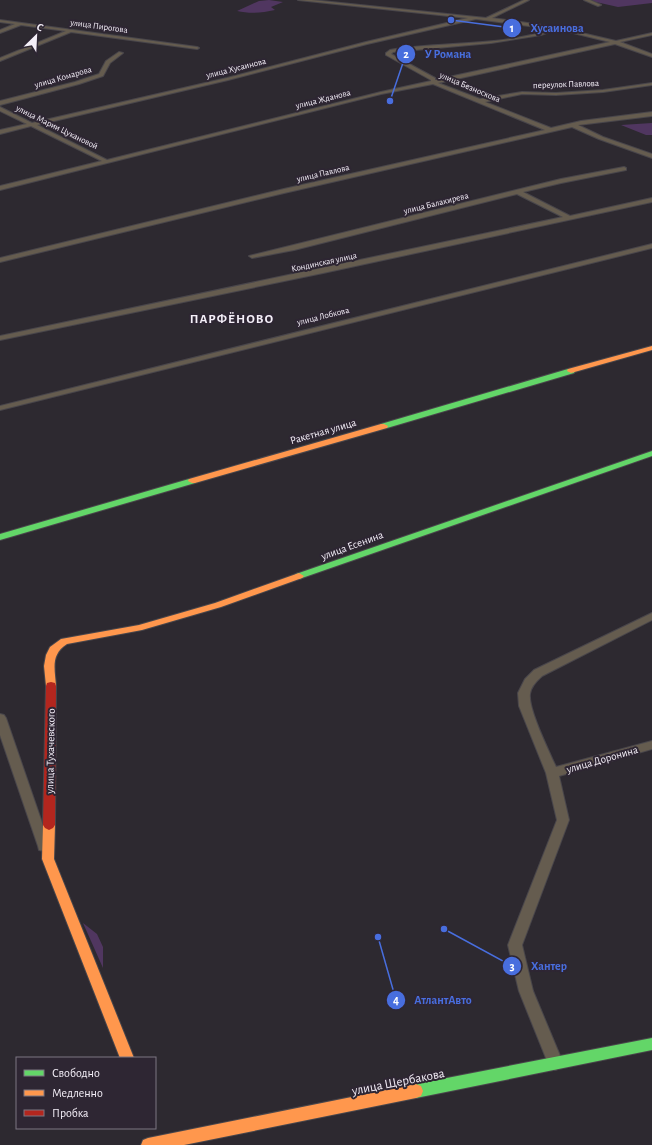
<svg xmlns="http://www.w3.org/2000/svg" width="652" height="1145" viewBox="0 0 652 1145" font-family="'Alegreya Sans',sans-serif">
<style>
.green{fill:#503660}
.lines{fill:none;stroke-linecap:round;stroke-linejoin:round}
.street-casing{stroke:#49464b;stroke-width:2}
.fast-casing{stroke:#49464b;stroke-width:2}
.slow-casing{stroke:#49464b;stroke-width:2}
.jam-casing{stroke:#49464b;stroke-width:2}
.street{fill:#655c4f;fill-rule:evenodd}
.fast{fill:#63d668;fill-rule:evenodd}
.slow{fill:#ff974d;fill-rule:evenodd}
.jam{fill:#b3261e;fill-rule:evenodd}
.labels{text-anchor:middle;stroke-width:4;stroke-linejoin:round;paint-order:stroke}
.far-street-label{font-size:9px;fill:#f4eff8;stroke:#2e2633}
.street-label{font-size:11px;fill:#f4eff8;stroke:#2e2633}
.far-district-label{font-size:13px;font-weight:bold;letter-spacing:1px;fill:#f4eff8;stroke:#2e2633}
.near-street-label{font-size:13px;fill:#f4eff8;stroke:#2e2633}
.leader{fill:none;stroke:#486ede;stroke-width:1.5}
.callout-dot{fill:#486ede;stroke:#2e2633;stroke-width:1.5}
.mark-label{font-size:12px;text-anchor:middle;font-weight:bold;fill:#fff}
.callout-label{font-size:12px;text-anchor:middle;font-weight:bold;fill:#486ede;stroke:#2e2633;stroke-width:4;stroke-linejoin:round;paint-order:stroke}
</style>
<rect width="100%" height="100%" fill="#2d2930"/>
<!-- green -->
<path class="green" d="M269 0 283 2 271 7 275 10C262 13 250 14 237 11L259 1Z
M587 0H652V3L618 7Z
M652 123V135H646L621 125Z
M83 923 97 934 103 947V968Z"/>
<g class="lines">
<defs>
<path id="street" d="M298 0H312L486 18 524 0H529L492 18 556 27 616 41 652 33V35L620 42 652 54V57L615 44 438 83 480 99 522 92 556 93 603 90 652 83V85L603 92 556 95 522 94 485 102 551 128 581 121 652 112V116L578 125 603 137 652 154V158L599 139 572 127 284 193 0 262V258L284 189 545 130 433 84 381 94 0 190V186L102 161 31 126 0 134V130L27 124 0 111V107L32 123 227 78 366 42 468 18ZM476 19 552 29C501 47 443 41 390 50L386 53V55L431 80V81L381 92 107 160 37 125 228 80 367 44ZM557 29 610 42 435 80V78L391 54 393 52 491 43 541 35Z
M584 0H590L601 5 598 6Z
M0 20 197 47 199 48 197 49 71 32 0 61V58L66 31 21 25 0 33V30L15 24 0 22Z
M119 52 123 53 110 63 103 76 79 84 0 105V101L75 82 99 74 106 61Z
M624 167 626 168V170L561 183 523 192 570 216 652 198V202L323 273 0 340V336L563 217 517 194 294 250 252 258 249 256 561 179Z
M652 244V248L0 410V406Z
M652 613V620L542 676C537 681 531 686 530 694 528 709 549 751 556 767L652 741V749L559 776 569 820 522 945 533 991 563 1063 560 1068 555 1070 550 1068 519 991 508 945 557 820 546 773 519 706 518 693 525 679 534 670Z
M0 714 4 715 6 718 50 846 49 850 44 851 39 850 38 846 0 735Z"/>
<path id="fast" d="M568 369H574L575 371 574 373 387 428H384L380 426 381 424Z
M652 451V456L302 578 299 579 294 576 296 574Z
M189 479H192L196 481 195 483 0 540V534Z
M652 1038V1050L416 1098 411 1096 409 1091 411 1086 416 1084Z"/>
<path id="slow" d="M652 346V350L571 373 567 371 568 369Z
M381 424H384L388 426 387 428 195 483H192L188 481 189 479Z
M299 573 304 576 302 578 221 607 142 630 67 644C50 655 55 669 56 686L55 689H47L46 686 44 666 46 655 50 647 61 639 139 625 215 603Z
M49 820 53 822 55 825 54 859 134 1058H120L42 859 43 825 45 822Z
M416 1084 421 1086 423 1091 421 1096 416 1098 184 1145H141L143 1140 148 1138Z"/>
<path id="jam" d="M51 682 55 683 56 686 55 825 53 828 49 830 45 828 43 825 46 686 47 683Z"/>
</defs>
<!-- street casing -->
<use href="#street" class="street-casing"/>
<!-- fast casing -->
<use href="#fast" class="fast-casing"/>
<!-- slow casing -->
<use href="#slow" class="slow-casing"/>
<!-- jam casing -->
<use href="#jam" class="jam-casing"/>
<!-- street -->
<use href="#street" class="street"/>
<!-- fast -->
<use href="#fast" class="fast"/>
<!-- slow -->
<use href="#slow" class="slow"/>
<!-- jam -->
<use href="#jam" class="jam"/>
</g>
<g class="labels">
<!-- far-street labels -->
<g class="far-street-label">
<text transform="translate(99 26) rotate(8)" y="3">улица Пирогова</text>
<text transform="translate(236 68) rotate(-14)" y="3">улица Хусаинова</text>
<text transform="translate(63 77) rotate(-16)" y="3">улица Комарова</text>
<text transform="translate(566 84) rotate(-2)" y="3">переулок Павлова</text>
<text transform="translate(470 87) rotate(23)" y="3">улица Безноскова</text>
<text transform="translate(323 99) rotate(-14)" y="3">улица Жданова</text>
<text transform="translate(57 127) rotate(26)" y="3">улица Марии Цукановой</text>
<text transform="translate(323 173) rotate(-13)" y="3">улица Павлова</text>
<text transform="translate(436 203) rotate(-14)" y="3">улица Балакирева</text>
<text transform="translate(324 262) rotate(-12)" y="3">Кондинская улица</text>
<text transform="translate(323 316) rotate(-14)" y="3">улица Лобкова</text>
</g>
<!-- street labels -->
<g class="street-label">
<text transform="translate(323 431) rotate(-16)" y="4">Ракетная улица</text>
<text transform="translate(352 545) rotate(-20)" y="4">улица Есенина</text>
<text transform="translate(50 751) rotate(-89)" y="4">улица Тухачевского</text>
<text transform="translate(602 759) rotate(-16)" y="4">улица Доронина</text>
</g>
<!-- far-district labels -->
<g class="far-district-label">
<text x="232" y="323">ПАРФЁНОВО</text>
</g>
<!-- near-street labels -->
<g class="near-street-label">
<text transform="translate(398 1081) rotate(-11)" y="5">улица Щербакова</text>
</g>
</g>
<!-- callouts -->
<path class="leader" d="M451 20L512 28M390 101L406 54M444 929L512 966M378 937L396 1000"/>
<g class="callout-dot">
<circle cx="451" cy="20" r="4"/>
<circle cx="390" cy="101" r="4"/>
<circle cx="444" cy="929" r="4"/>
<circle cx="378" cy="937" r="4"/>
<circle cx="512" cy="28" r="10"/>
<circle cx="406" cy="54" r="10"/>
<circle cx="512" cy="966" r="10"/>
<circle cx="396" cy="1000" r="10"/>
</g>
<g class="mark-label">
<text x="512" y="32">1</text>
<text x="406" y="58">2</text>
<text x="512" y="970">3</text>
<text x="396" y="1004">4</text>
</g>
<g class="callout-label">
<text x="557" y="32">Хусаинова</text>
<text x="448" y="58">У Романа</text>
<text x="549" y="970">Хантер</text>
<text x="443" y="1004">АтлантАвто</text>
</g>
<!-- legend -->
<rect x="16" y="1057" width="140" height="72" fill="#2e2633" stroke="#7d7682"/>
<rect x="24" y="1070" width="20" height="6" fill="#63d668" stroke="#7d7682"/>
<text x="52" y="1077" font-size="12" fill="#f4eff8">Свободно</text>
<rect x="24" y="1090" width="20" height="6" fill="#ff974d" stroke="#7d7682"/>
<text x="52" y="1097" font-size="12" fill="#f4eff8">Медленно</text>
<rect x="24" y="1110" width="20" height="6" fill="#b3261e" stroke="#7d7682"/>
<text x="52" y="1117" font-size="12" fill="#f4eff8">Пробка</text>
<!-- north arrow -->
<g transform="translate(36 36) rotate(24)" stroke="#2e2633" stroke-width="3" paint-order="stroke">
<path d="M0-3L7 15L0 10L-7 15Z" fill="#f4eff8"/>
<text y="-6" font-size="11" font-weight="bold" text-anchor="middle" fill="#f4eff8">С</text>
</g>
</svg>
